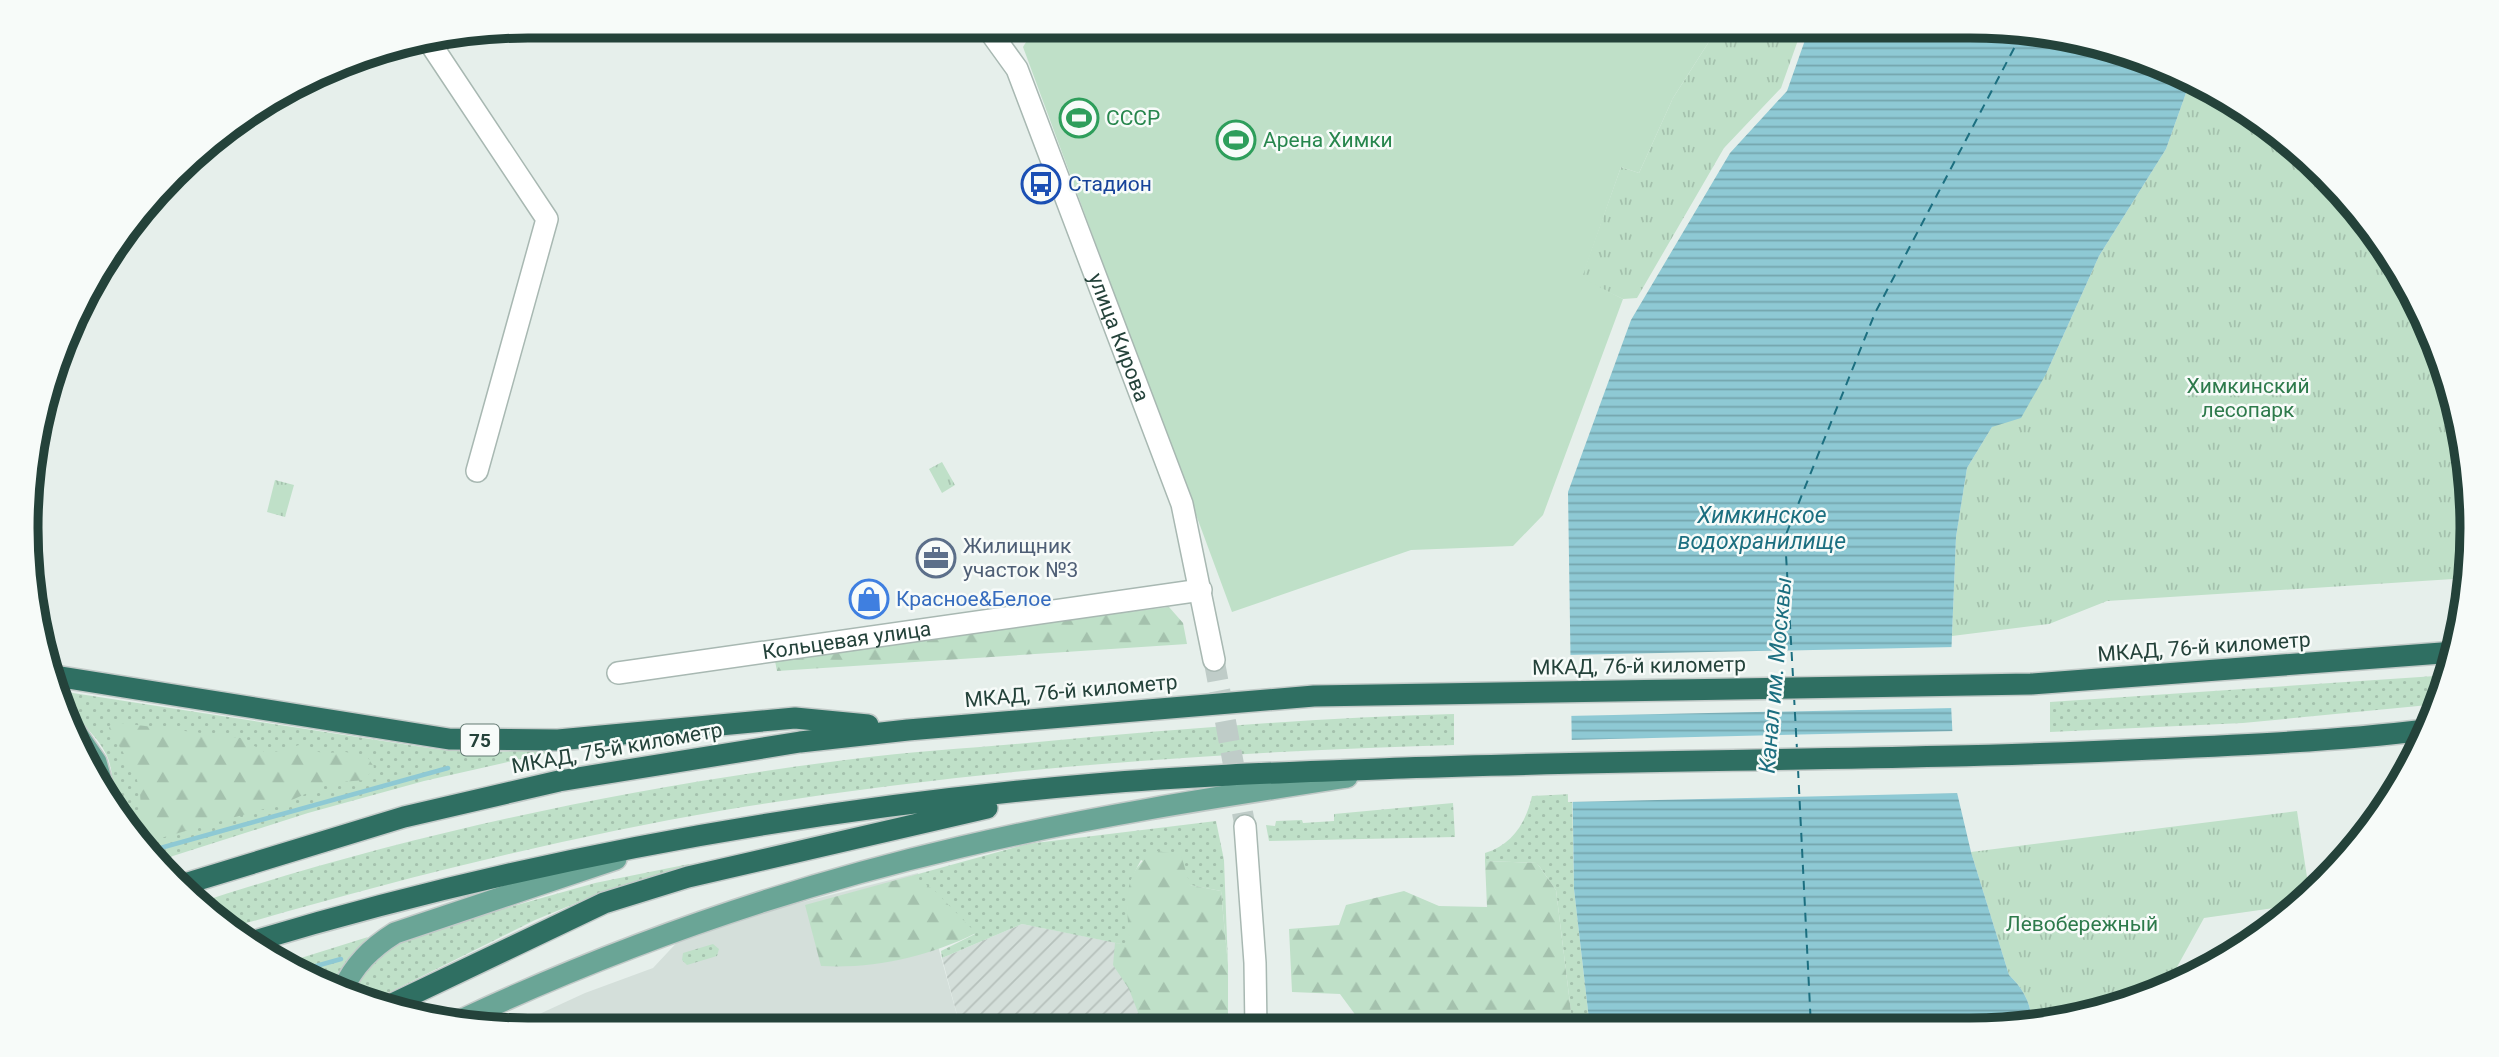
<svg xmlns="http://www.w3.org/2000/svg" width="2499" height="1057" viewBox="0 0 2499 1057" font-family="Roboto,sans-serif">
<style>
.built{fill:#d4dfda}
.industrial{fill:url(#industrial-furrows)}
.grass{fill:url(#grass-dots)}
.forest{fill:url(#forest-firs)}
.park{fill:url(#park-tufts)}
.garden{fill:#bfe0c8}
.water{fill:url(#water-rules)}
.pier{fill:#e6efeb}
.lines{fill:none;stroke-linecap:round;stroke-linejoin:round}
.stream{stroke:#8ec9d4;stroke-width:4.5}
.ferry{stroke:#1c6f80;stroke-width:2;stroke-dasharray:9 7;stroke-linecap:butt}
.minor-tunnel{stroke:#bfccc8;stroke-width:21;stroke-dasharray:21 10;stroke-linecap:butt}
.minor-casing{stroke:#a8b8b2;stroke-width:24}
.major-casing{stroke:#c2cac8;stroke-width:24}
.highway-casing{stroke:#c2cac8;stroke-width:24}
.minor{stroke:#fff;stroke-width:21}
.major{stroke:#6aa596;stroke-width:21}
.highway{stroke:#2f6f62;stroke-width:21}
.labels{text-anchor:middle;stroke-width:5;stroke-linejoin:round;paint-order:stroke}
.shield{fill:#f7fbf9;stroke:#637a73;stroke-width:2}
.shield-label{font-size:19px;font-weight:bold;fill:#24423a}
.leisure-label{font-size:21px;fill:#27864d;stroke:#f7fbf9;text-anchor:start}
.transit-label{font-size:21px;fill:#164399;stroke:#f7fbf9;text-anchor:start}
.street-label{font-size:21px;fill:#24423a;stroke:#f7fbf9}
.park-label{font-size:21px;fill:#2d7a4b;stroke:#f7fbf9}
.service-label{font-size:21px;fill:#4e5e75;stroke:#f7fbf9;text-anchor:start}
.shop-label{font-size:21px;fill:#366cbe;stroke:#f7fbf9;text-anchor:start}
.water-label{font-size:23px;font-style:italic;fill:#1c6f80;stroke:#f7fbf9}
.rim{fill:none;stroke:#24423a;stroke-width:9}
</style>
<defs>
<pattern id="industrial-furrows" width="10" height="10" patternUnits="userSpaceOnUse" patternTransform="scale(1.75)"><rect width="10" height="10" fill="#d4dfda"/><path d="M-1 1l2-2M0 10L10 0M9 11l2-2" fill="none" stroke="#b6c1bc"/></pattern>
<pattern id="grass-dots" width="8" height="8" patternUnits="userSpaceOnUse" patternTransform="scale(1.75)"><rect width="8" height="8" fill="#bfe0c8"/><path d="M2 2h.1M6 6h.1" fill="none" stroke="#a4c1ad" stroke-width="1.8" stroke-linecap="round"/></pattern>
<pattern id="forest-firs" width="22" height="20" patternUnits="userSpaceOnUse" patternTransform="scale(1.75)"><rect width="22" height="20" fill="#bfe0c8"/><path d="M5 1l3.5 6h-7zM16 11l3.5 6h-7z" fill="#a4c1ad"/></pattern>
<pattern id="park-tufts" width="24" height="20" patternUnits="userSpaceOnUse" patternTransform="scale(1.75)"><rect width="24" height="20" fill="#bfe0c8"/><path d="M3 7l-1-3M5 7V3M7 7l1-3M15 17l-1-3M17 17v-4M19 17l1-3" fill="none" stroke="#a4c1ad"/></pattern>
<pattern id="water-rules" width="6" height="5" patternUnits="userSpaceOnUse" patternTransform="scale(1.75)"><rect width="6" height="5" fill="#8ec9d4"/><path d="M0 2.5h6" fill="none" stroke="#74a5ad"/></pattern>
</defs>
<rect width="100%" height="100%" fill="#e6efeb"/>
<!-- built -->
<path class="built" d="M918 873 961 1030 529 1031 509 1028 585 993 653 968 682 937 771 910Z"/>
<!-- industrial -->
<path class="industrial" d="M1022 924 1228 965V1029L961 1030 942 958Z"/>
<!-- grass -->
<path class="grass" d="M2450 675 2439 704 2243 723 2050 732V702Z
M60 691 435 749 478 753 570 748 424 781 308 813 154 862C144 852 119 822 116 810 111 792 115 774 107 756 95 730 70 717 60 691Z
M1454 714V745C1210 752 966 770 725 810 556 839 391 881 226 929L198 903C411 833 630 787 853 759 915 751 977 748 1038 742 1177 729 1315 718 1454 714Z
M1572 794 1574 889 1590 1028H1573L1556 890 1537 863 1485 861V853C1512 845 1526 823 1532 796Z
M1453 803 1455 837 1269 841 1266 825 1275 826 1276 821 1302 820 1303 823 1334 821V814Z
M1216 821 1224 860 1228 965 1221 891 1190 885 1141 860C1124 890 1127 912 1131 946L1022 924 942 958 941 951 975 934 911 876 1027 844Z
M689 864 690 867 591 897 535 920 366 1004 347 993 368 962 411 935 595 883Z
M368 937 342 970 335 987 288 962Z
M713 944 719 949 717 956 687 965 682 960 683 953Z"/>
<!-- forest -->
<path class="forest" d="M1169 607 1183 623 1187 644 777 671 774 656Z
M113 722 241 738 268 754 299 745 322 753 346 752 368 758 374 767 365 780 330 783 285 803 150 841 139 840C143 785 142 781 112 735L109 728Z
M1157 851 1181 855 1190 885 1221 891 1228 965V1029H1141L1139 1015 1129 989 1113 965 1115 943 1130 945C1127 908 1119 871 1157 851Z
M1485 861 1537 863 1556 890 1573 1028H1365L1340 994 1292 992 1289 929 1339 925 1346 905 1404 891 1439 906 1487 907Z
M911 876 933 889 976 933C928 957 874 969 821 966L805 905Z"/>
<!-- park -->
<path class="park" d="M1719 26H1803L1781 88 1724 148 1637 298 1623 299 1581 279 1621 167 1639 173 1673 98Z
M2191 79C2315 136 2422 266 2456 400 2471 459 2471 518 2469 578L2107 601 2049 624 1952 636 1956 537 1967 468 1992 427 2046 374 2099 256 2166 149Z
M942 462 955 485 942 493 929 469Z
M275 480 294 485 285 517 267 512Z
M2297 811 2310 897 2303 904 2204 918 2166 987 2032 1026C2032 1005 2024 989 2009 975L1971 852Z"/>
<!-- garden -->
<path class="garden" d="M1036 26H1719L1673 98 1639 173 1621 167 1582 278 1623 299 1543 515 1513 546 1411 550 1232 612 1023 47Z"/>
<!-- water -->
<path class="water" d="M1810 26H1971L2132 53 2191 79 2166 149 2099 256 2046 374 2021 418 1992 427 1967 468 1956 537 1950 684 1955 784 1971 852 2009 975C2024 989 2032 1005 2032 1026L1590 1028 1574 889 1568 492 1631 320 1730 153 1787 91Z"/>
<!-- pier -->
<path class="pier" d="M1955 647V708L1566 716 1565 655Z
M1956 731 1960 793 1568 802 1567 740Z"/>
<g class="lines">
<!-- stream -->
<path class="stream" d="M146 852 448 768
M302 970 341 959"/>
<!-- ferry -->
<path class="ferry" d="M1793 677 1785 537 1875 313 2021 35
M1794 696 1797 750
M1798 769 1811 1027"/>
<!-- minor-tunnel -->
<path class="minor-tunnel" d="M1214 660 1245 826"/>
<defs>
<g id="minor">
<path id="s1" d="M986 26 1017 69 1182 504 1214 660"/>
<path d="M430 43 547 219 477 471"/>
<path id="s2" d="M618 673 1201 590"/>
<path d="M1245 826 1255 963 1256 1029"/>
</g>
<path id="major" d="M76 733 96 762 105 795
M342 991C354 965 371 948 395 933L616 859
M461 1020C621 945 789 887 961 847 1088 817 1218 797 1347 777"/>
<path id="highway" d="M55 676 449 739 558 740 795 718 868 725
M178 886 404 817 559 781 800 742 908 730 1314 696 2031 684 2455 652
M251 942C524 860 811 808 1095 784 1197 775 1300 772 1403 768 1652 759 1902 761 2152 749 2243 745 2335 741 2426 730
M386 1007 604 903 688 877 987 808"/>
</defs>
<!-- minor casing -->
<use href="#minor" class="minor-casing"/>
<!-- major casing -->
<use href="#major" class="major-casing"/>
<!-- highway casing -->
<use href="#highway" class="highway-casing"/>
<!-- minor -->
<use href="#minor" class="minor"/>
<!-- major -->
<use href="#major" class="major"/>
<!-- highway -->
<use href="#highway" class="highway"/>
</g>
<!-- icons -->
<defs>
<symbol id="stadium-ring" viewBox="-11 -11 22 22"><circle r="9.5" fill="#f7fbf9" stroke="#2e9e5b" stroke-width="1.5"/><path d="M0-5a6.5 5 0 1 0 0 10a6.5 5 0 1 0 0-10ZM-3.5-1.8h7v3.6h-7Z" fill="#2e9e5b"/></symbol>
<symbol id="bus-ring" viewBox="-11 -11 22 22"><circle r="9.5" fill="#f7fbf9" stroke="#1a4fb4" stroke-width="1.5"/><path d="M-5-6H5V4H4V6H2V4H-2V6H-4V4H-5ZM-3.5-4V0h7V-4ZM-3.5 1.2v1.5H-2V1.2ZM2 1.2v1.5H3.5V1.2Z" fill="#1a4fb4"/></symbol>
<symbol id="office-ring" viewBox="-11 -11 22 22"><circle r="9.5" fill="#f7fbf9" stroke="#5c6f8a" stroke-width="1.5"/><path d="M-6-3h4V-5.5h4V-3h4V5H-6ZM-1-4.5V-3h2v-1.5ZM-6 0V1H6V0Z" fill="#5c6f8a"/></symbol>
<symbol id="shop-ring" viewBox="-11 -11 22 22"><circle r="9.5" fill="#f7fbf9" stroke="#3f7fe0" stroke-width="1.5"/><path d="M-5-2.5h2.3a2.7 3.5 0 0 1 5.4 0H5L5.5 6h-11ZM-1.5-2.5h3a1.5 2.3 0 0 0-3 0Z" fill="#3f7fe0"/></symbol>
</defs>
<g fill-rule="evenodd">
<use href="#stadium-ring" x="1057" y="96" width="44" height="44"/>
<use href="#stadium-ring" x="1214" y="118" width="44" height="44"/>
<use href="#bus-ring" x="1019" y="162" width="44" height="44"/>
<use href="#office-ring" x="914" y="536" width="44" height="44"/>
<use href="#shop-ring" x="847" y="577" width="44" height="44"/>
</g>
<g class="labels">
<!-- shield labels -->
<rect class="shield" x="461" y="724.5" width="38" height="31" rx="5"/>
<g class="shield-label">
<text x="480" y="747">75</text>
</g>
<!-- leisure labels -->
<g class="leisure-label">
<text x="1106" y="125">СССР</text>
<text x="1263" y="147">Арена Химки</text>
</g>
<!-- transit labels -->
<g class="transit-label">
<text x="1068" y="191">Стадион</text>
</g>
<!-- street labels -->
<g class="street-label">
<text dy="7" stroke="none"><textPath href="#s1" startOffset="340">улица Кирова</textPath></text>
<text dy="7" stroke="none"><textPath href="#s2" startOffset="231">Кольцевая улица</textPath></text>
<text transform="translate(2204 647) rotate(-4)" y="7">МКАД, 76-й километр</text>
<text transform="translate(1639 666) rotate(-1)" y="7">МКАД, 76-й километр</text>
<text transform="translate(1071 691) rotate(-5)" y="7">МКАД, 76-й километр</text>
<text transform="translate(617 748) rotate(-10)" y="7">МКАД, 75-й километр</text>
</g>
<!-- park labels -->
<g class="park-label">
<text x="2248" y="393">Химкинский<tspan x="2248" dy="24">лесопарк</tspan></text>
<text x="2082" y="931">Левобережный</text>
</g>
<!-- service labels -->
<g class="service-label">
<text x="963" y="553">Жилищник<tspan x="963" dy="24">участок №3</tspan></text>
</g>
<!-- shop labels -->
<g class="shop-label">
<text x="896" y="606">Красное&amp;Белое</text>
</g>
<!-- water labels -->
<g class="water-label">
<text x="1762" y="523">Химкинское<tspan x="1762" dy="26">водохранилище</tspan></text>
<text transform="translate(1775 675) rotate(-85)" y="8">Канал им. Москвы</text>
</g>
</g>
<!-- crop -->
<path d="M0 0H2499V1057H0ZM528 38H1970A490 490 0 0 1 2460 528V528A490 490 0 0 1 1970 1018H528A490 490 0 0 1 38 528V528A490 490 0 0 1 528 38Z" fill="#f7fbf9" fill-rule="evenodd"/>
<path class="rim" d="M528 38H1970A490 490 0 0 1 2460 528V528A490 490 0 0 1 1970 1018H528A490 490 0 0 1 38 528V528A490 490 0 0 1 528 38Z"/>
</svg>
